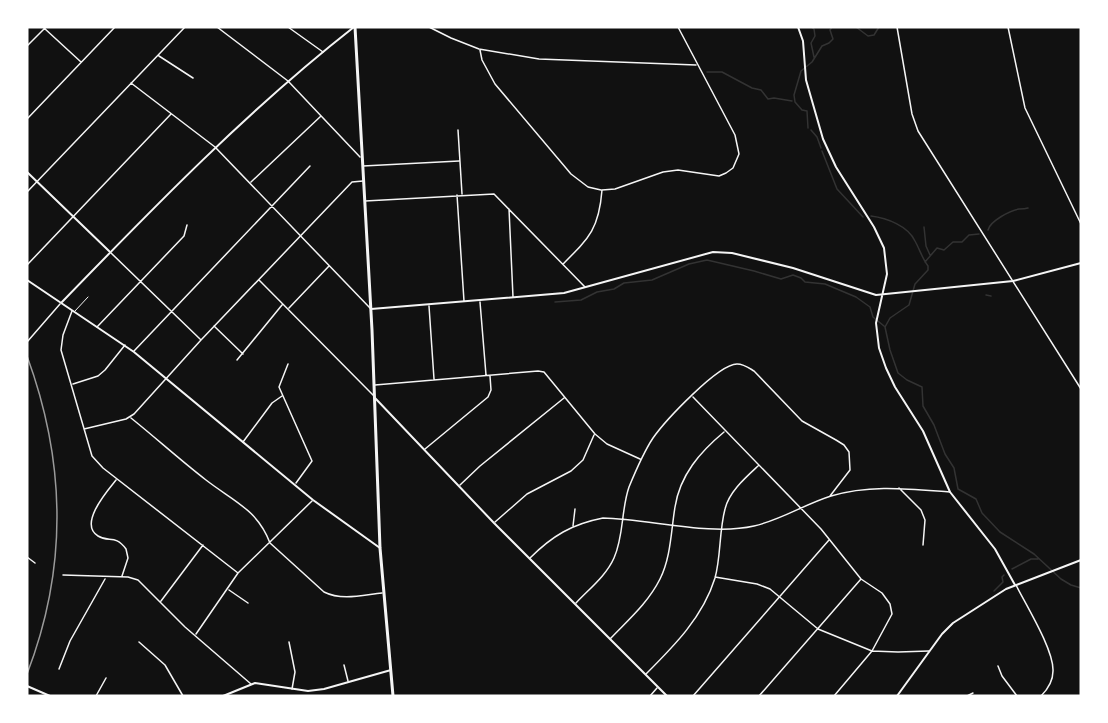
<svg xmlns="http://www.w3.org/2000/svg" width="1108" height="723" viewBox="0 0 1108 723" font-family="Literata,serif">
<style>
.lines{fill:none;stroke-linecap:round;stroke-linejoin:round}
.stream{stroke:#333;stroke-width:1.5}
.service{stroke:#f5f5f5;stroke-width:1}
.minor{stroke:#f5f5f5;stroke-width:1.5}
.tertiary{stroke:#f5f5f5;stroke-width:2}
.primary{stroke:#f5f5f5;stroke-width:3}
.rail{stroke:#9a9a9a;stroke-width:1.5}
</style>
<rect width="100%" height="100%" fill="#111"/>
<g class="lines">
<!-- stream -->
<path class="stream" d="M811 27 814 29 815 36 811 43 814 57
M856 27 868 36 874 35 879 27
M707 72H722L752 88 761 90 768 99 774 98 792 101
M808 128 807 111 802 110 795 102 794 95 801 71 812 62 822 46 829 43 833 39 830 30 832 27
M811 130 817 137 821 148
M822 151 837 189 863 217
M871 216C887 218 908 226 915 241 920 250 922 258 928 266V270L915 284 909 305 890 318 885 327 890 350 898 373 907 380 922 387 923 406 934 425 945 454 954 468 958 489 976 499 982 513 1000 532 1034 554 1061 579 1071 585 1081 588
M924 227 926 246 930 255
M988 230C990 221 1011 210 1019 209 1022 209 1025 209 1028 208
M925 262 937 248 944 250 953 242H962L969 235 979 234
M986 295 991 296
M555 302 581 300 597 292 614 289 624 283 652 280 689 264 707 260 754 271 781 279 793 275 801 278 805 282 825 284 856 297 870 307 873 317 884 326
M1012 569 1031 559H1038
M994 591 1003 582 1002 577 1004 575"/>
<!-- service -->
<path class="service" d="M75 311 88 297"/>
<!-- minor -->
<path class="minor" d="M217 27 288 81 360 157
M288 27 323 52
M429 27 451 38 479 49 539 59 696 65
M897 27 912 114 918 131 1081 389
M1008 27 1025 108 1081 224
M44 28 81 62
M27 46 46 27
M480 50 482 60 495 84 571 174 588 187 601 190
M159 56 193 78
M131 83 215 147 370 308
M27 119 115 27
M458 130 462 194
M363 166 459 161
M251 182 321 116
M27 192 185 27
M457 195 464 301
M365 201 494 194 585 287
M509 209 513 297
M111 253 200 339
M563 264C589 238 599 229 602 190L615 189 663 172 678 170 719 176 726 173 733 168 739 154 735 135 678 27
M27 265 171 114
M259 280 374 396
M480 302 486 375
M429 306 434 379
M289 308 329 266
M72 311 63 335 61 350 92 456 103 468 238 573
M214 326 243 354
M97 327 184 236 187 225
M27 342 60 304
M134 351 310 166
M237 360 282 305
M288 364 279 387 312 461 296 483
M73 384 98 376 105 370 125 345
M375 385 538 371 544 372 595 434 607 444 640 459
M693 397 821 529 861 579 882 593 890 604 892 614 872 651 834 696
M131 418C156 438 180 460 206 480 233 501 257 509 270 543L324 592C342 601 363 595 382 593
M84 429 126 419 134 414 201 340 352 182 363 181
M243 442 272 403 282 396
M425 449 488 397 491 390 490 376
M116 480C108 490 78 524 98 536 109 543 115 534 126 549L128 558 122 576
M460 485 480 466 564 398
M899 488 921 510 925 520 923 545
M495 522 527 494 571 471 583 460 594 435
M573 526 575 509
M27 557 35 563
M530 558C552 536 572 524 603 518 650 519 710 536 754 526 781 520 805 504 831 496 870 484 910 489 950 492
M63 575 128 577 138 580 185 627 251 684
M715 577 757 584 770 589 818 629 872 651 898 652 929 651
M1016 585C1026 605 1054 650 1053 671 1053 682 1048 689 1041 696
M229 590 248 603
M161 601 203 545
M576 603C589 589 606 576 614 558 624 536 621 510 629 487 636 470 643 453 653 438 665 421 718 364 737 364 744 364 749 368 754 371L802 421 836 440 844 445 849 452 850 470 830 496
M196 634 238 573 312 501
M610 639C628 620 648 603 660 579 671 557 671 531 675 507 680 475 700 452 724 432
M139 642 165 665 183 696
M289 642 295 672 292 689
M344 665 348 681
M998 666 1002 676 1017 696
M59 669 70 641 105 579
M646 674C674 646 703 617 715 578 721 556 719 532 725 509 729 492 745 478 758 466
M96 696 106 678
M650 696 657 688
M693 696 829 540
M759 696 861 579
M967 696 973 693"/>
<!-- tertiary -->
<path class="tertiary" d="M798 27 803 41 806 80 823 139 836 167 874 227 884 248 887 274 876 323 879 348 886 368 895 387 923 431 950 492 995 549 1015 585
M27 172 109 251
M27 280 134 352 313 500 380 548
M62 302C155 206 248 110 354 27
M371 309 564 293 713 252 732 253 793 268 876 295 1013 281 1081 263
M375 398 494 523 667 696
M27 686 50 696
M223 696 255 683 308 691 324 689 391 670
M897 696 942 634 953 623 1006 589 1081 560"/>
<!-- primary -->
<path class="primary" d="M355 27 372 330 380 548 393 696"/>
<!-- rail -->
<path class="rail" d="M27 356C66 462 68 568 27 674"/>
</g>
<!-- border -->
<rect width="1108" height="723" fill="none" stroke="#ffffff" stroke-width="57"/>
</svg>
